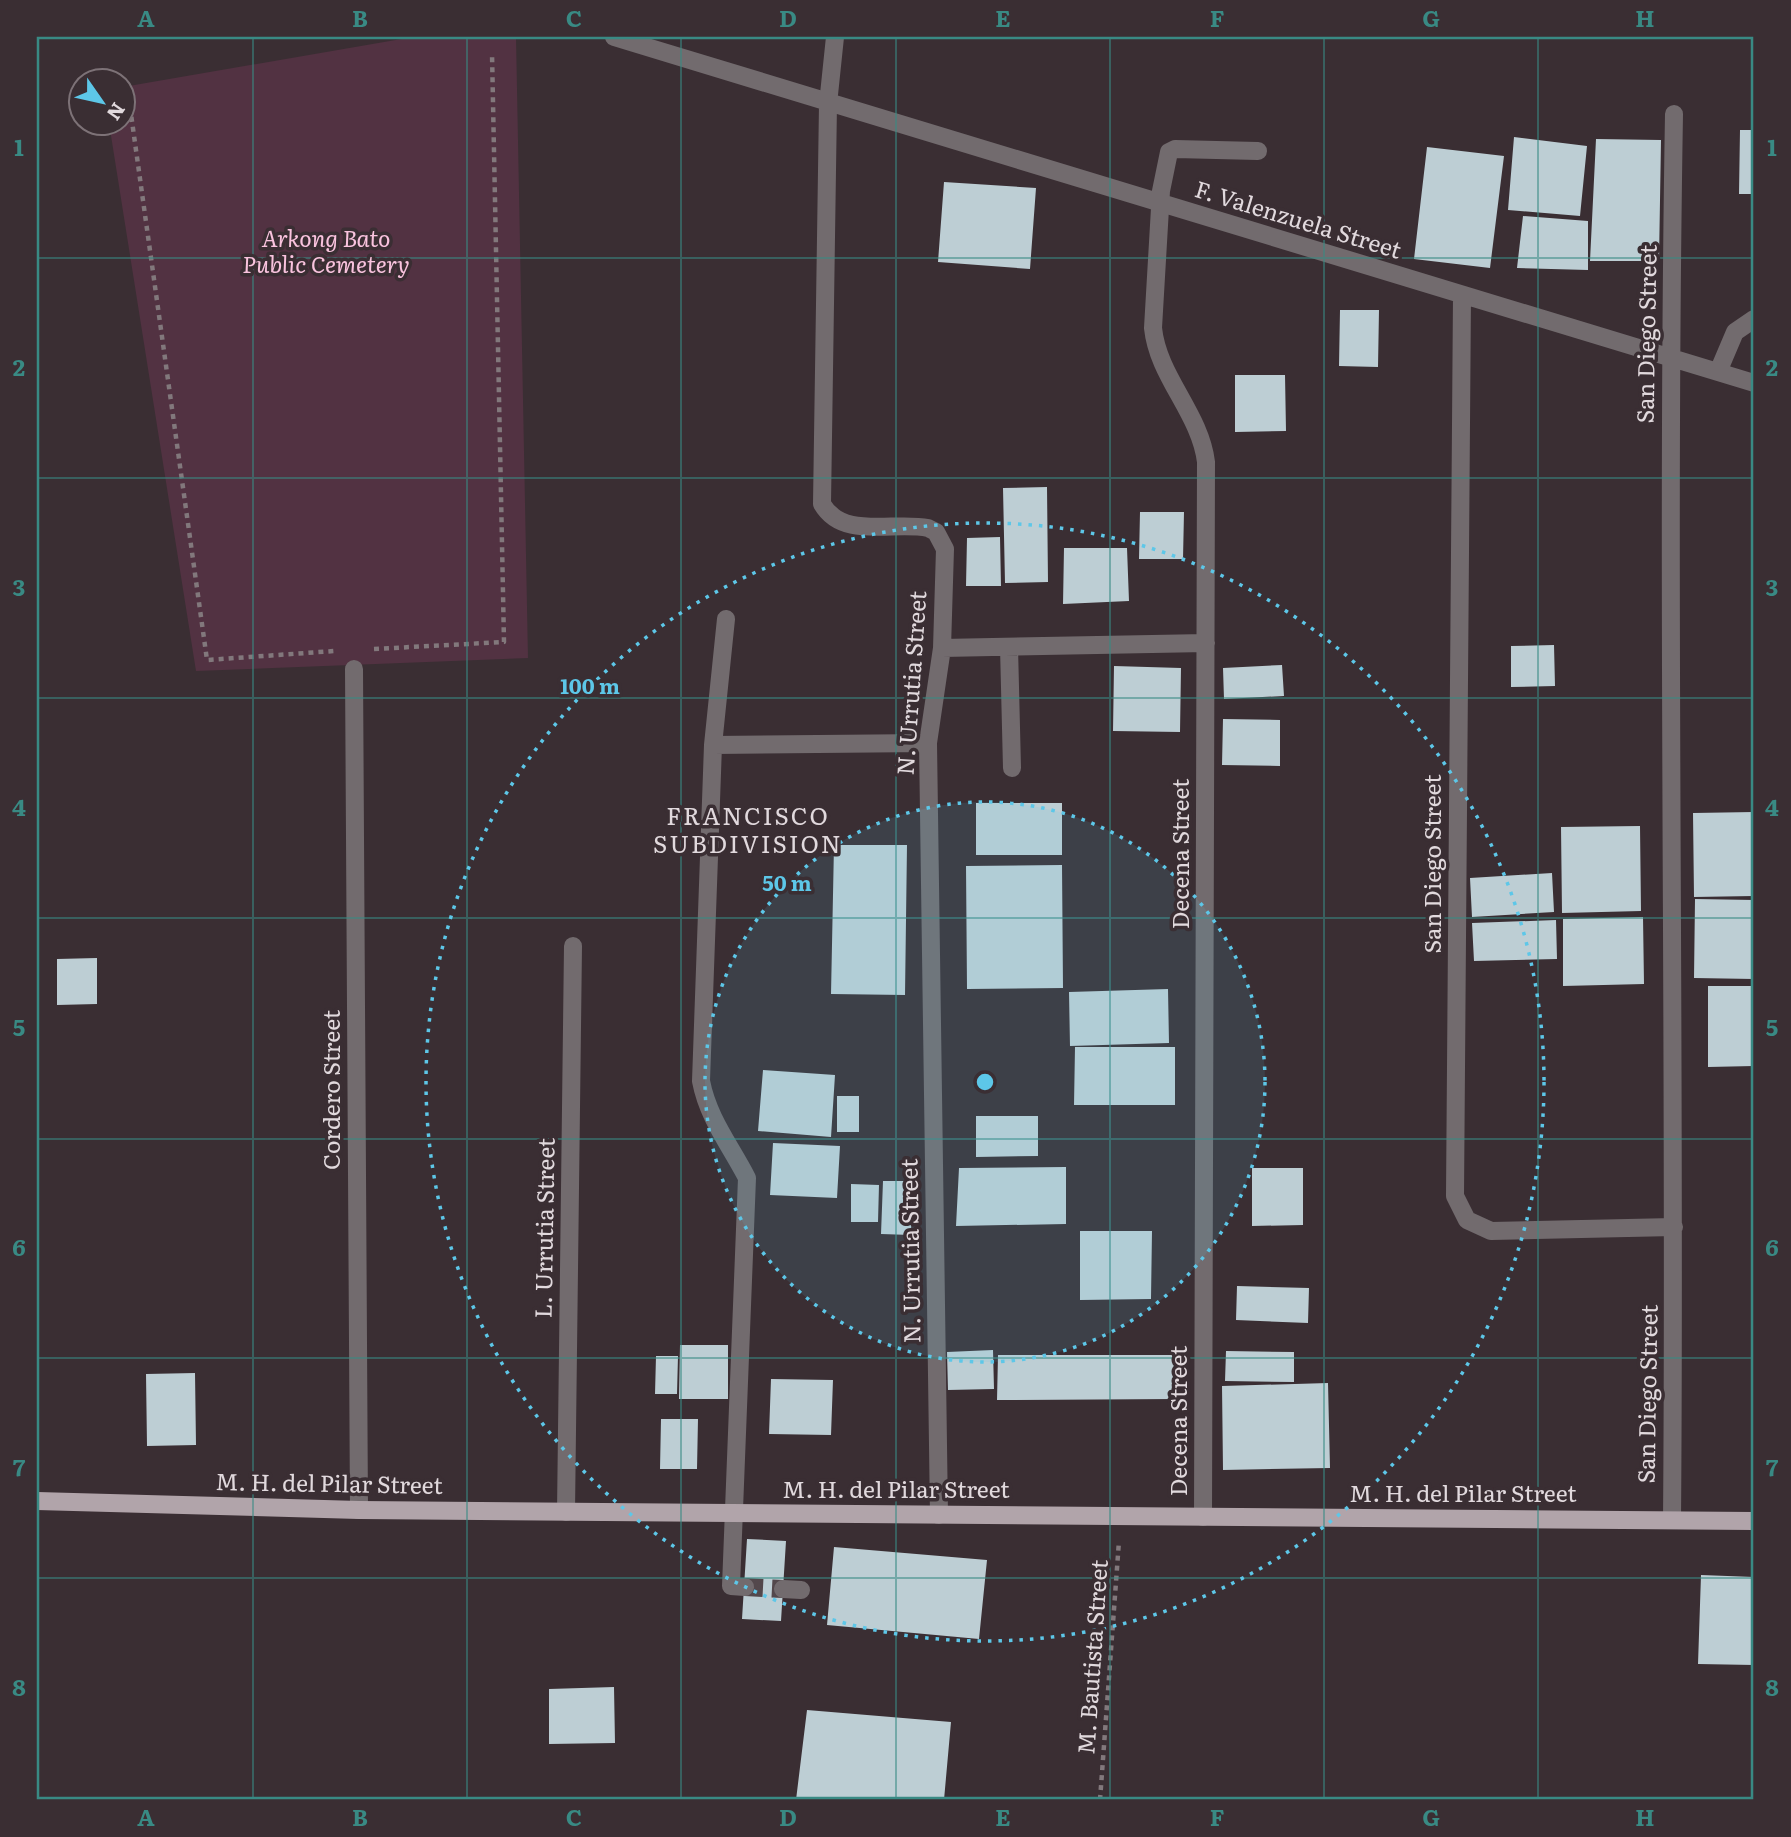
<svg xmlns="http://www.w3.org/2000/svg" width="1791" height="1837" viewBox="0 0 1791 1837" font-family="Literata,serif">
<style>
.green{fill:#523242}
.building{fill:#bdced4}
.lines{fill:none;stroke-linecap:round;stroke-linejoin:round}
.minor-tunnel{stroke:#53484c;stroke-width:18;stroke-dasharray:18 9;stroke-linecap:butt}
.path{stroke:#82787c;stroke-width:4.5;stroke-dasharray:5 5;stroke-linecap:butt}
.minor{stroke:#726b6e;stroke-width:18}
.major{stroke:#b1a4aa;stroke-width:18}
.grid{fill:none;stroke:#398a84;stroke-width:2;stroke-opacity:0.55}
.ring{fill:none;stroke:#5dc7e8;stroke-width:3.5;stroke-dasharray:3.5 7}
.labels{text-anchor:middle;stroke-width:7;stroke-linejoin:round;paint-order:stroke}
.street-label{font-size:23px;fill:#e1d9dd;stroke:#3a2e33}
.park-label{font-size:23px;font-style:italic;fill:#f9c3de;stroke:#3a2e33}
.neighbourhood-label{font-size:24px;letter-spacing:2px;fill:#e1d9dd;stroke:#3a2e33}
.centre{fill:#5dc7e8;stroke:#3a2e33;stroke-width:3.5}
.ring-label{font-size:21px;text-anchor:middle;font-weight:bold;fill:#5dc7e8;stroke:#3a2e33;stroke-width:7;stroke-linejoin:round;paint-order:stroke}
.neatline{fill:none;stroke:#398a84;stroke-width:2.5}
.grid-label{font-size:23px;text-anchor:middle;font-weight:bold;fill:#398a84}
</style>
<rect width="100%" height="100%" fill="#3a2e33"/>
<!-- green -->
<path class="green" d="M413 37H516L528 658 196 671 109 123 122 122 123 87Z"/>
<!-- building -->
<path class="building" d="M1740 130H1754V194H1739Z
M1514 137 1587 146 1580 216 1508 210Z
M1596 139 1661 140 1659 261H1590Z
M1427 147 1504 156 1490 268 1414 259Z
M944 182 1036 188 1030 269 938 262Z
M1523 216 1588 221V270L1517 268Z
M1340 310H1379L1378 367 1339 366Z
M1235 375H1285L1286 431 1235 432Z
M1047 487 1048 582 1005 583 1003 488Z
M1140 512H1184L1183 559H1139Z
M1000 537 1001 586H966L967 538Z
M1064 548H1127L1129 601 1063 604Z
M1554 645 1555 686 1511 687V646Z
M1282 665 1284 696 1224 699 1223 668Z
M1114 666 1181 668 1180 732 1113 731Z
M1223 719 1280 720V766L1222 765Z
M976 803H1062V855H976Z
M1754 812V896L1694 897 1693 813Z
M1640 826 1641 911 1562 913 1561 827Z
M834 845H907L905 995 831 994Z
M1062 865 1063 988 967 989 966 866Z
M1552 873 1554 912 1472 917 1470 878Z
M1695 899 1754 900V979L1694 978Z
M1643 917 1644 984 1563 986V919Z
M1556 920 1557 959 1474 961 1472 923Z
M97 958V1004L57 1005V959Z
M1708 986H1754V1066L1708 1067Z
M1168 989 1169 1043 1070 1046 1069 992Z
M1075 1047H1175V1105H1074Z
M763 1070 835 1075 831 1137 758 1131Z
M837 1096H859V1132H837Z
M976 1116H1038V1156L976 1157Z
M773 1143 840 1146 837 1198 770 1195Z
M1066 1167V1224L956 1226 959 1168Z
M1252 1168H1303V1225L1252 1226Z
M883 1181H912L911 1235 881 1234Z
M851 1184 879 1185 878 1222H851Z
M1080 1231H1152L1151 1299 1080 1300Z
M1237 1286 1309 1288 1308 1323 1236 1320Z
M680 1345H728V1399H679Z
M993 1350 994 1389 948 1390 947 1352Z
M1226 1351 1294 1352V1382L1225 1381Z
M998 1355H1178V1399L997 1400Z
M656 1356H678L677 1394H655Z
M195 1373 196 1445 147 1446 146 1374Z
M771 1379 833 1380 831 1435 769 1434Z
M1328 1383 1330 1468 1223 1470 1222 1386Z
M661 1419H698L697 1469H660Z
M747 1539 786 1541 781 1621 742 1619Z
M834 1547 987 1560 979 1639 827 1625Z
M1701 1575 1754 1577V1665L1698 1664Z
M614 1687 615 1743 549 1744V1689Z
M807 1710 951 1722 944 1800H796Z"/>
<g class="lines">
<!-- minor-tunnel -->
<path class="minor-tunnel" d="M745 1587 783 1589"/>
<!-- path -->
<path class="path" d="M130 107 207 660 334 651
M374 649 504 642 492 53
M1100 1800 1119 1541"/>
<!-- minor -->
<path class="minor" d="M614 37 1754 383
M835 37 828 104 822 504C843 540 893 521 928 528L936 532 945 549 942 648 928 743 939 1515
M1462 295 1455 1196 1467 1220 1491 1231 1674 1227
M1718 372 1735 332 1754 319
M726 619 713 745 701 1081C708 1118 730 1145 747 1178L731 1586 745 1587
M1009 647 1012 768
M942 648 1206 643
M354 669 359 1510
M713 745 928 743
M566 1512 573 946
M1203 1517 1206 462C1200 413 1158 377 1153 328L1161 191 1169 152 1175 149 1258 151
M1672 1520C1676 1051 1666 583 1674 114
M783 1589 801 1590"/>
<!-- major -->
<path class="major" d="M37 1501 359 1510 1754 1521"/>
</g>
<!-- grid -->
<path class="grid" d="M253 37V1800M467 37V1800M681 37V1800M896 37V1800M1110 37V1800M1324 37V1800M1538 37V1800M37 258H1754M37 478H1754M37 698H1754M37 918H1754M37 1139H1754M37 1358H1754M37 1578H1754"/>
<!-- distance rings -->
<circle cx="985" cy="1082" r="280" fill="#5dc7e8" fill-opacity=".12"/>
<g class="ring">
<circle cx="985" cy="1082" r="280"/>
<circle cx="985" cy="1082" r="559"/>
</g>
<g class="labels">
<!-- street labels -->
<g class="street-label">
<text transform="translate(1298 220) rotate(17)" y="8">F. Valenzuela Street</text>
<text transform="translate(1647 334) rotate(-89)" y="8">San Diego Street</text>
<text transform="translate(912 683) rotate(-86)" y="8">N. Urrutia Street</text>
<text transform="translate(1181 854) rotate(-90)" y="8">Decena Street</text>
<text transform="translate(1433 864) rotate(-90)" y="8">San Diego Street</text>
<text transform="translate(332 1090) rotate(-90)" y="8">Cordero Street</text>
<text transform="translate(545 1228) rotate(-89)" y="8">L. Urrutia Street</text>
<text transform="translate(911 1251) rotate(-91)" y="8">N. Urrutia Street</text>
<text transform="translate(1648 1394) rotate(-89)" y="8">San Diego Street</text>
<text transform="translate(1179 1421) rotate(-90)" y="8">Decena Street</text>
<text transform="translate(329 1484) rotate(1)" y="8">M. H. del Pilar Street</text>
<text x="896" y="1498">M. H. del Pilar Street</text>
<text x="1463" y="1502">M. H. del Pilar Street</text>
<text transform="translate(1093 1657) rotate(-86)" y="8">M. Bautista Street</text>
</g>
<!-- park labels -->
<g class="park-label">
<text x="326" y="247">Arkong Bato<tspan x="326" dy="26">Public Cemetery</tspan></text>
</g>
<!-- neighbourhood labels -->
<g class="neighbourhood-label">
<text x="748" y="825">FRANCISCO<tspan x="748" dy="28">SUBDIVISION</tspan></text>
</g>
</g>
<circle cx="985" cy="1082" r="10" class="centre"/>
<g class="ring-label">
<text x="590" y="694">100 m</text>
<text x="787" y="891">50 m</text>
</g>
<!-- border -->
<rect width="1791" height="1837" fill="none" stroke="#3a2e33" stroke-width="77"/>
<!-- north arrow -->
<g transform="translate(102 102) rotate(124)"><circle r="33" fill="#3a2e33" stroke="#7d7277" stroke-width="2"/>
<path d="M0-5L12 26L0 18L-12 26Z" fill="#5dc7e8"/>
<text y="-10" font-size="19" font-weight="bold" text-anchor="middle" fill="#e1d9dd">N</text>
</g>
<rect x="38" y="38" width="1714" height="1760" class="neatline"/>
<g class="grid-label">
<text x="146" y="27">A</text>
<text x="360" y="27">B</text>
<text x="574" y="27">C</text>
<text x="788" y="27">D</text>
<text x="1003" y="27">E</text>
<text x="1217" y="27">F</text>
<text x="1431" y="27">G</text>
<text x="1645" y="27">H</text>
<text x="19" y="156">1</text>
<text x="1772" y="156">1</text>
<text x="19" y="376">2</text>
<text x="1772" y="376">2</text>
<text x="19" y="596">3</text>
<text x="1772" y="596">3</text>
<text x="19" y="816">4</text>
<text x="1772" y="816">4</text>
<text x="19" y="1036">5</text>
<text x="1772" y="1036">5</text>
<text x="19" y="1256">6</text>
<text x="1772" y="1256">6</text>
<text x="19" y="1476">7</text>
<text x="1772" y="1476">7</text>
<text x="19" y="1696">8</text>
<text x="1772" y="1696">8</text>
<text x="146" y="1826">A</text>
<text x="360" y="1826">B</text>
<text x="574" y="1826">C</text>
<text x="788" y="1826">D</text>
<text x="1003" y="1826">E</text>
<text x="1217" y="1826">F</text>
<text x="1431" y="1826">G</text>
<text x="1645" y="1826">H</text>
</g>
</svg>
